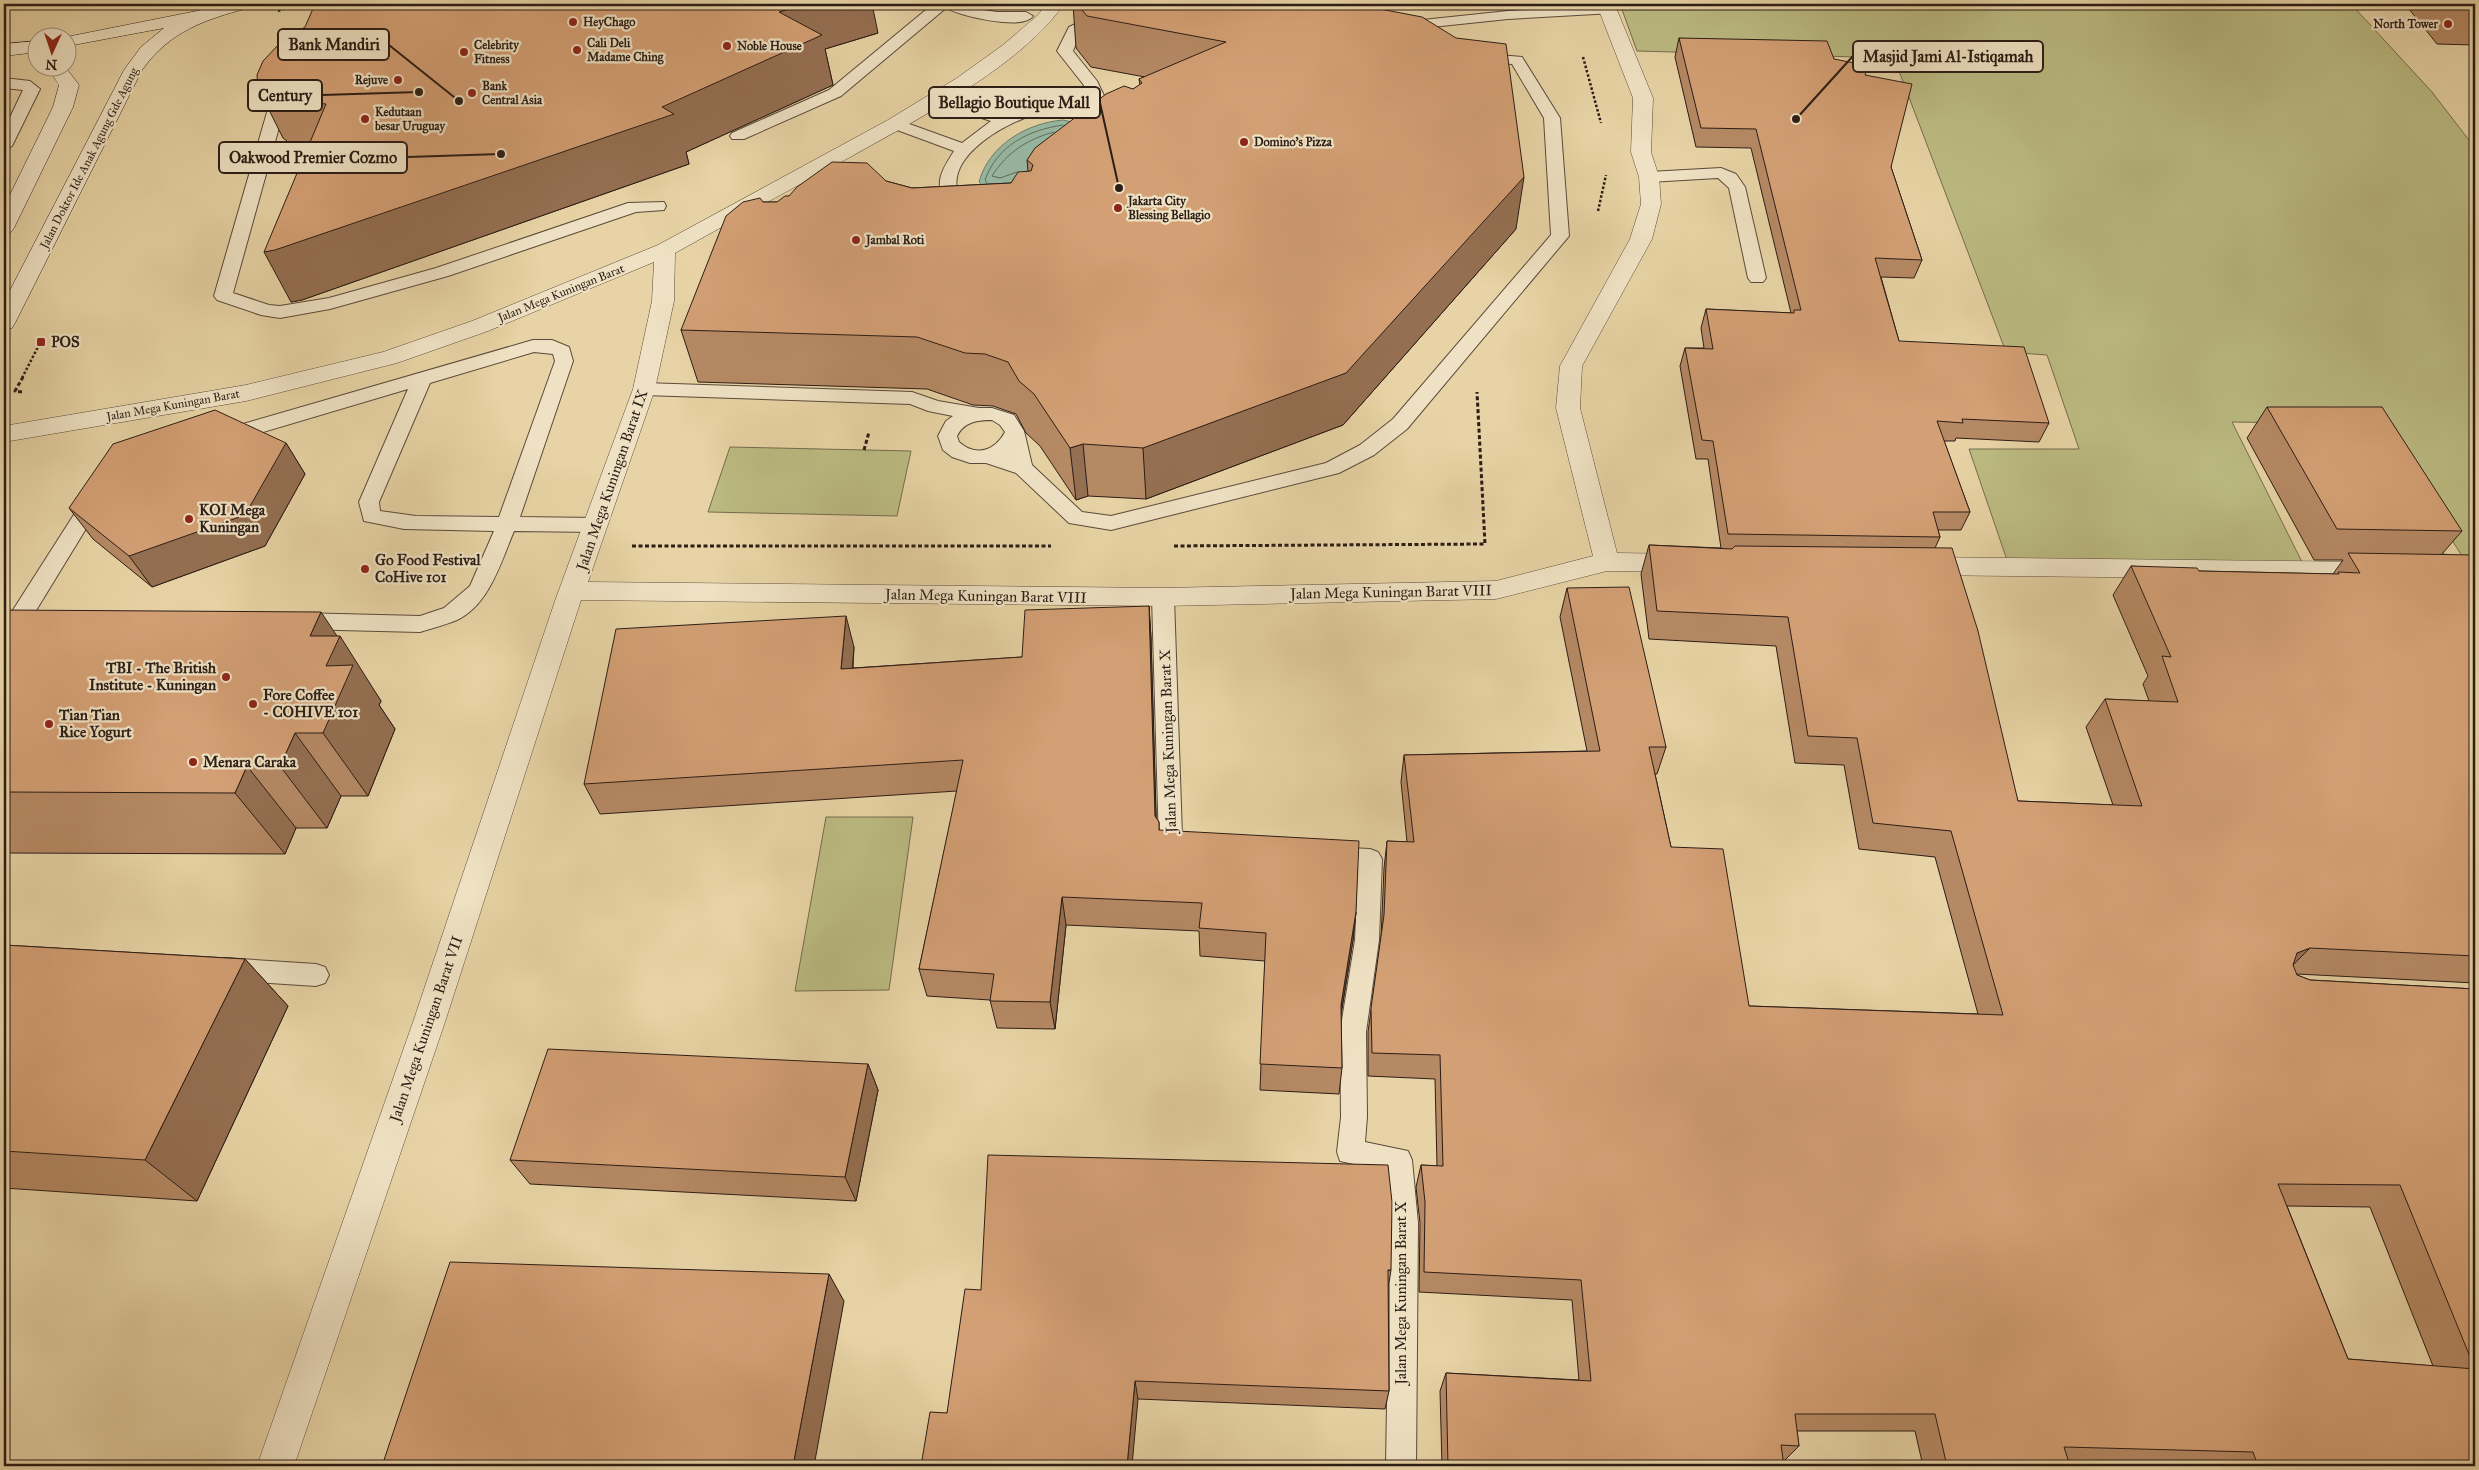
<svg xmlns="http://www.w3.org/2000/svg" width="2479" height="1470" viewBox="0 0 2479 1470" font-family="'IM FELL Great Primer',serif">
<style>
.green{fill:#bbbb82;stroke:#746c4c}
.water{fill:#97b9a3;stroke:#6c7b6b}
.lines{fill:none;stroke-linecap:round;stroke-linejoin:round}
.shore{stroke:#626b5c;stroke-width:1}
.lane-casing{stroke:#5b4a3a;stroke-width:2}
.street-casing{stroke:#5b4a3a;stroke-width:1}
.secondary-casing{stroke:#2c1d16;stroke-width:1}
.path-far1{stroke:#2c1d16;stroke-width:2.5;stroke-dasharray:2.5 2;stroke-linecap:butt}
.path{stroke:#2c1d16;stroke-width:3;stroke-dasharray:4 2.5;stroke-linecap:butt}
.lane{fill:#efe2c4;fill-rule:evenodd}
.street{fill:#efe2c4;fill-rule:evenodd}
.secondary{fill:#efe2c4;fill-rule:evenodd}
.wall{fill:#b58964;stroke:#2c1d16;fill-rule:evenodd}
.shaded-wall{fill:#946f51;stroke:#2c1d16}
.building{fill:#d39f74;stroke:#2c1d16;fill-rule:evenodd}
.poi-dot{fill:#8f2418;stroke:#efe2c4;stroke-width:2}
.labels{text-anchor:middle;stroke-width:4.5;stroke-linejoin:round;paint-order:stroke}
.far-poi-label{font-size:12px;font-weight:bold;fill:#2c1d16;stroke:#efe2c4;text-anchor:start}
.far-street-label{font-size:12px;fill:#2c1d16;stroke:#efe2c4}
.poi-label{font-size:15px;font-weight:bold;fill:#2c1d16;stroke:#efe2c4;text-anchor:start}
.street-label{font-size:15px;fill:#2c1d16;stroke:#efe2c4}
.leader{fill:none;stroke:#2c1d16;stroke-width:2}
.callout-dot{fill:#2c1d16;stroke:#efe2c4;stroke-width:2}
.callout{fill:#efe2c4;stroke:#2c1d16;stroke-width:2}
.callout-label{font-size:16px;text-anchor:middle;font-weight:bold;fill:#2c1d16}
</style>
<rect width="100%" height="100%" fill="#e7d3a5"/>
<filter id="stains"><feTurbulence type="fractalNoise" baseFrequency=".004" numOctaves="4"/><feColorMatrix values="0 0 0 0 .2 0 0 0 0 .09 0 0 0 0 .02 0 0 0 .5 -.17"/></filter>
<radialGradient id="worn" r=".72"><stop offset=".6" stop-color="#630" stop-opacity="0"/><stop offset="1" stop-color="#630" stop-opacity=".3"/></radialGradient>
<!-- green -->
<path class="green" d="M1620 4H2351L2432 92 2475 148V562H2466L2377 424 2232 422 2304 566 2007 560 1969 449H2079L2047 355 2006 352 1894 58 1637 51Z
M730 447 911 451 897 516 708 512Z
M826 817H913L889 990 795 991Z"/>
<!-- water -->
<path class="water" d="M1063 120 1072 122 1030 179 987 190 979 182C989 145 1027 123 1063 120Z"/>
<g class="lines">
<!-- shore -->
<path class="shore" d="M1017 172 1000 178 992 176C1007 152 1028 139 1054 132
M987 183 985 180C997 146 1028 130 1063 125"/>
<defs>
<path id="lane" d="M933 4H961L976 9 997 12H1026L1033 16C1023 31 960 16 946 8L841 96 744 139H732L730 136 732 133 829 90Z
M1608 6 1615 10 1613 13 1508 19 1403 30 1396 26 1403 22 1508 11Z
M1097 14 1104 18 1080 33 1073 51 1097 81 1107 102 1124 119 1122 122H1110L1096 109C1075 109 1054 109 1034 115 1005 123 946 156 958 193L976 200 978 204 976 208H964L945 200C933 182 944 167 954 151L889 127 887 124 889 121H901L962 143 991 121 931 102 929 99 931 96H943L1003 115 1033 105 1066 99H1091L1083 84 1057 51 1069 27Z
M1477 53 1522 57 1560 118 1569 236 1407 429 1374 455 1339 473 1111 530 1069 523 1016 473 986 463H970L952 457 943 450 938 436 946 421 953 416 928 411 910 404 644 395 637 393 635 389 637 385 644 383 912 392 938 401 979 408H992L1014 415 1024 431 1032 465 1082 512 1111 516 1326 463 1360 445 1393 419 1551 235 1544 118 1512 64 1472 61 1469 58ZM992 420 1000 425 1005 432C995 451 976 457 959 442L957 436C964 422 977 420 992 420Z
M4 78 30 81 40 89 12 146 4 151V130L23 90 4 88Z
M282 83 290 88 233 293 269 305 280 306 329 298 436 268 628 203 664 202 666 206 664 210 636 212 448 276 330 309 280 318 261 315 217 300 214 296 274 88Z
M1721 168 1736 174 1745 187 1766 278 1763 282H1751L1748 278 1729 188 1718 178 1649 182 1643 181 1641 177 1643 173 1649 172Z
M533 340H552L569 347 573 361 520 517 596 518 603 520 606 525 603 530 596 532 514 531C501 562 489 605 457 620 445 625 432 628 420 632L299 629 291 627 288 621 291 615 299 613 420 616 444 608 470 586 494 531 404 529 364 521 359 502 408 389 226 443 219 441 216 436 219 431ZM534 352 553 354 555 361 499 517 416 516 380 511 379 502 430 383Z
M96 489 103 491 106 496 29 622 21 624 13 622 10 616 13 610 89 491Z
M1163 589 1170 592 1174 597 1182 836 1195 839 1199 846 1195 853 1187 856 1163 852 1159 845 1152 597 1156 592Z
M1328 847 1370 849 1378 852 1382 859 1379 940 1366 1032 1367 1117 1365 1142 1408 1151 1412 1160 1418 1223 1416 1466H1386L1390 1223 1385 1171 1340 1161 1337 1152 1341 1117 1340 1032 1355 940 1358 868 1328 867 1320 864 1316 857 1320 850Z
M224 958 316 964 325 967 329 975 325 983 316 986 224 980 215 977 212 969 215 961Z"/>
<path id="street" d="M1046 4H1064C1021 66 918 119 852 156 793 188 734 220 675 253L674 301 655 389 588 582 1163 588 1496 581 1593 556 1556 408 1560 366 1630 239 1641 204 1639 177 1631 152 1633 98 1600 13 1591 4H1611L1617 10 1653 98 1651 152 1659 177 1661 204 1652 239 1582 366 1580 408 1617 553 1680 554 1689 557 1693 563 1689 569 1680 572 1607 571 1496 599 1163 606 581 600 445 1022 294 1466H257L413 1022 556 598 633 389 652 301 654 262 488 331 397 363 246 401 4 442V426L246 385 383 352 472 321 658 245 888 120 957 78 1003 45 1038 15Z
M1920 557 2372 562 2381 564 2385 571 2381 578 2372 580 1920 575 1911 572 1907 566 1911 560Z"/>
<path id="secondary" d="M223 4H251L248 8C204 20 170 31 142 70L15 323 12 328 4 330V302L124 70 141 47 164 28 68 46V38H61L197 11Z
M38 41V52L4 56V44Z
M48 68H66L79 85 73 107 14 228 11 232 4 234V207L53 107 59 85Z"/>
</defs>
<!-- lane casing -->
<use href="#lane" class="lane-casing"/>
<!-- street casing -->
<use href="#street" class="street-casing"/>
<!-- secondary casing -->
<use href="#secondary" class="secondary-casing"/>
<!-- path-far1 -->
<path class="path-far1" d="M278 11 296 4
M1583 57 1601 123
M1598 211 1606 175
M22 378 40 343"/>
<!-- path -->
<path class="path" d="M22 392 15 391 23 377
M864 450 869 432
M632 546H1051
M1174 546 1485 544 1477 392"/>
<!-- lane -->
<use href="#lane" class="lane"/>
<!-- street -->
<use href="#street" class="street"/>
<!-- secondary -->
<use href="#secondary" class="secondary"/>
</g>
<!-- wall -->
<path class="wall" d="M1073 4H1354L1516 229 1343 425 1146 499 1088 496 1076 500 1040 446 1026 433 1016 414 993 406 973 405 927 389 698 382 681 330 763 202H777L789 196 886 181 912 188 1011 183 1028 171 1027 160 1140 85 1139 79 1145 77 1091 67 1076 48Z
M2405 4H2475V45L2437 44Z
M878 33 825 49 833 85 686 152 689 164 302 300 291 302 307 150H298L283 138 258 88Z
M1679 38 1834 59 1866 75 1891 167 1922 260 1914 278 1881 277 1899 341 2049 423 2039 442 1956 438 1955 441H1944L1970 512 1961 530H1938L1940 537 1935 548 2018 801 2113 805 2086 727 2105 699 2149 701 2143 684 2148 676 2113 595 2131 566 2199 571 2333 574 2343 560H2314L2247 438 2267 407 2462 531 2442 554 2475 557V983L2297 974V975L2310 980 2475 989V1466H2157L2069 1464 2070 1466H1923L1915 1431H1797L1799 1446 1783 1462 1784 1466H1442L1440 1391 1446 1373 1579 1380 1572 1300 1419 1292 1420 1223 1416 1187 1421 1165 1437 1166 1435 1079 1368 1076V1032L1381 938 1384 868 1387 841 1407 842 1401 782 1404 755 1587 751 1560 617 1567 588 1666 747 1657 774H1655L1671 847 1749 1006 1978 1014 1935 857 1859 849 1844 765 1795 763 1776 646 1649 639 1641 574 1649 545 1721 548 1708 459H1696L1680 366 1685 348H1704L1701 328 1706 309 1791 313 1751 148 1696 147 1675 57ZM2287 1206 2370 1207 2433 1366 2348 1359Z
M286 443 305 474 265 546 152 587 93 539 69 508Z
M1149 606 1151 638 1156 818 1159 822V830L1356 912 1353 940 1341 1015 1342 1068 1339 1094 1260 1090 1265 961 1200 956 1199 931 1066 925 1055 1029 997 1028 990 1000 927 996 919 969 957 791 600 814 584 784 854 647 853 668 1022 657Z
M4 610 337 636 381 701 379 705 395 729 368 796H341L327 828H296L285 854 4 853Z
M4 945 245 959 288 1006 197 1201 4 1188Z
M868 1064 878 1090 856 1201 530 1184 510 1160Z
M1391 1270 1389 1283V1391L1385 1409 1138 1399 947 1413 981 1290Z"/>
<!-- shaded-wall -->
<path class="shaded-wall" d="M805 4H872L878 33 825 49 833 85 686 152 689 164 302 300 291 302 264 252 662 107 779 12Z
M1524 177 1516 229 1343 425 1146 499 1143 448Z
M286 443 305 474 265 546 152 587 129 556Z
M1083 444 1088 496 1076 500 1070 448Z
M1149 606 1151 638 1157 845 1155 816Z
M321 612 339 639 340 636 381 701 379 705 395 729 368 796 323 733 326 666 310 636Z
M846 616 854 647 850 699 841 669Z
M295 733 341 796 327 828 280 766Z
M247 766 296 828 285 854 235 793Z
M1062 897 1066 925 1055 1029 1050 1002Z
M1356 912 1353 940 1338 1032 1341 1005Z
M2310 948 2285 973 2297 953Z
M245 959 288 1006 197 1201 145 1160Z
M868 1064 878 1090 856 1201 845 1177Z
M829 1274 844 1301 814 1466H793Z
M1135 1381 1138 1399 1132 1466H1127Z"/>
<!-- building -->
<path class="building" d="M315 4H805L779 12 822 35 662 107 674 114 275 250 264 252 326 104 273 100 258 88 257 75 263 61 280 43 305 27Z
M1077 4H1354L1422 17 1456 38 1506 44 1524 177 1346 373 1143 448 1083 444 1070 448 1034 394 1019 381 1008 362 985 354 965 353 917 337 681 330 726 216 743 202 760 198 763 202H777L785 196H789L797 187 832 162 867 163 886 181 912 188 1011 183 1018 172 1031 171 1033 165 1027 160 1035 148 1106 94 1124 86 1133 89 1142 83 1139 79 1226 42 1087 16Z
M1679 38 1827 41 1834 59 1869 66 1865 75 1912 84 1891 167 1922 260 1875 258 1899 341 2024 347 2049 423 1962 419 1963 423 1937 421 1970 512H1933L1940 537 1728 534 1713 441 1702 440 1685 348 1713 349 1706 309 1794 313V310H1801L1756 129 1701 128Z
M2267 407H2382L2462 531 2337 529Z
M215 410 286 443 245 515 129 556 69 508 113 444Z
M1649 545 1732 549 1735 546 1952 548 1978 631 2018 801 2142 806 2105 699 2178 702 2162 656 2171 657 2131 566 2197 568 2199 571 2339 574 2338 572 2360 573 2348 553 2474 555 2475 557V956L2310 948 2297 953 2293 965 2297 975 2310 980 2475 989V1466H2258L2253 1452 2064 1447 2070 1466H1947L1935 1414H1795L1799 1446 1781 1445 1784 1466H1448L1446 1373 1591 1381 1581 1280 1424 1272 1425 1202 1421 1165 1443 1166 1440 1055 1372 1053 1371 1008 1384 915 1387 841 1414 842 1404 755 1600 751 1567 588 1629 587 1666 747H1649L1671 847 1723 849 1749 1006 2003 1015 1951 831 1873 823 1857 738 1808 736 1788 617 1657 611ZM2278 1184 2400 1185 2475 1369 2348 1359Z
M1149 606 1155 816 1159 822V830L1359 841 1356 912 1341 1005 1342 1068 1260 1064 1266 933 1199 928 1202 903 1062 897 1050 1002 990 1001 994 974 919 969 963 760 584 784 616 629 846 616 841 669 1022 657 1025 610Z
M4 610 321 612 310 636H340L326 666 353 665 323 733H295L280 766H247L235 793 4 792Z
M4 945 245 959 145 1160 4 1151Z
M548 1049 868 1064 845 1177 510 1160Z
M988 1155 1388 1165 1392 1202 1391 1270H1388L1389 1391 1135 1381 1127 1466H921L930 1412 947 1413 965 1289 981 1290Z
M450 1262 829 1274 793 1466H382Z"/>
<!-- markers -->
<g class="poi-dot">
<circle cx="573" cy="22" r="5"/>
<circle cx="2448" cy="24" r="5"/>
<circle cx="727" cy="46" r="5"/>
<circle cx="577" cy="50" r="5"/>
<circle cx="464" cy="52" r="5"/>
<circle cx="398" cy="80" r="5"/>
<circle cx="472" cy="93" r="5"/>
<circle cx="365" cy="119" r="5"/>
<circle cx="1244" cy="142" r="5"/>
<circle cx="1118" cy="208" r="5"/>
<circle cx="856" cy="240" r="5"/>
<rect x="36" y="337" width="10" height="10" rx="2.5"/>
<circle cx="189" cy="519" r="5"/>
<circle cx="365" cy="569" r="5"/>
<circle cx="226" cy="677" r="5"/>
<circle cx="253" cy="704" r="5"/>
<circle cx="49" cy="724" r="5"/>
<circle cx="193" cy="762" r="5"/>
</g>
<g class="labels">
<!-- far-poi labels -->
<g class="far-poi-label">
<text x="583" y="26">HeyChago</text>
<text x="2438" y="28" text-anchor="end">North Tower</text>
<text x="587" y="47">Cali Deli<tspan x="587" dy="14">Madame Ching</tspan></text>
<text x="474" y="49">Celebrity<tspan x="474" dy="14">Fitness</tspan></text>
<text x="737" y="50">Noble House</text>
<text x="388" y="84" text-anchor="end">Rejuve</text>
<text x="482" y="90">Bank<tspan x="482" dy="14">Central Asia</tspan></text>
<text x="375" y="116">Kedutaan<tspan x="375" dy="14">besar Uruguay</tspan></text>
<text x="1254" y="146">Domino's Pizza</text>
<text x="1128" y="205">Jakarta City<tspan x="1128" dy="14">Blessing Bellagio</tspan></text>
<text x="866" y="244">Jambal Roti</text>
</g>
<!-- far-street labels -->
<g class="far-street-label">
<text transform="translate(89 158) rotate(-63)" y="4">Jalan Doktor Ide Anak Agung Gde Agung</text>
<text transform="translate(561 293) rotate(-22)" y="4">Jalan Mega Kuningan Barat</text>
<text transform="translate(173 405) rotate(-10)" y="4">Jalan Mega Kuningan Barat</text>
</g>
<!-- poi labels -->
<g class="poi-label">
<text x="51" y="347">POS</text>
<text x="199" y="515">KOI Mega<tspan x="199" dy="17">Kuningan</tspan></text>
<text x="375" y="565">Go Food Festival<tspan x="375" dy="17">CoHive 101</tspan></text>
<text x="216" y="673" text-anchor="end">TBI - The British<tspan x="216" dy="17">Institute - Kuningan</tspan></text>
<text x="263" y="700">Fore Coffee<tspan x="263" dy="17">- COHIVE 101</tspan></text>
<text x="59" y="720">Tian Tian<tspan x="59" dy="17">Rice Yogurt</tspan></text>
<text x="203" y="767">Menara Caraka</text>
</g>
<!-- street labels -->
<g class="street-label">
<text transform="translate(612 480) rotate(-71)" y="5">Jalan Mega Kuningan Barat IX</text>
<text transform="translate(1391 592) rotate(-1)" y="5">Jalan Mega Kuningan Barat VIII</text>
<text transform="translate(986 596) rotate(1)" y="5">Jalan Mega Kuningan Barat VIII</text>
<text transform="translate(1168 741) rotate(-92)" y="5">Jalan Mega Kuningan Barat X</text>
<text transform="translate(426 1029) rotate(-71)" y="5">Jalan Mega Kuningan Barat VII</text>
<text transform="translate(1401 1293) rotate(-90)" y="5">Jalan Mega Kuningan Barat X</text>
</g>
</g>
<!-- callouts -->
<path class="leader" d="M459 101L389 45M1796 119L1853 56M419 92L322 95M1119 188L1100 103M501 154L407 157"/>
<g class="callout-dot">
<circle cx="459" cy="101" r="5"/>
<circle cx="1796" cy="119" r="5"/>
<circle cx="419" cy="92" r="5"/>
<circle cx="1119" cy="188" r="5"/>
<circle cx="501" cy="154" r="5"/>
</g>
<g class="callout">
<rect x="278" y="29" width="111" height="31" rx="5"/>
<rect x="1853" y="41" width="190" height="31" rx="5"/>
<rect x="248" y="80" width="74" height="31" rx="5"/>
<rect x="929" y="87" width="171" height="31" rx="5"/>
<rect x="219" y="142" width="188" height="31" rx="5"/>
</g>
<g class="callout-label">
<text x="334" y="50">Bank Mandiri</text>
<text x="1948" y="62">Masjid Jami Al-Istiqamah</text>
<text x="285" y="101">Century</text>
<text x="1014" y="108">Bellagio Boutique Mall</text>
<text x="313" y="163">Oakwood Premier Cozmo</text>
</g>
<!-- margin -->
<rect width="2479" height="1470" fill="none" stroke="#e7d3a5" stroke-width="20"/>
<rect x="5" y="5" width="2469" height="1460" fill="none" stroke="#2c1d16" stroke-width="2.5"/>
<rect x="10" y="10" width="2459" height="1450" fill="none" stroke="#2c1d16"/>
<!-- north arrow -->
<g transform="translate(52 52) rotate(183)"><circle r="24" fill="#efe2c4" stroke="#a1937e"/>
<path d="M0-4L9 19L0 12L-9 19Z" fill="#8f2418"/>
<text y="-8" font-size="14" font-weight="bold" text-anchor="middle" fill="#2c1d16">N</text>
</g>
<rect width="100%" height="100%" filter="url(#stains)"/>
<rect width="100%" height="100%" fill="url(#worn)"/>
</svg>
